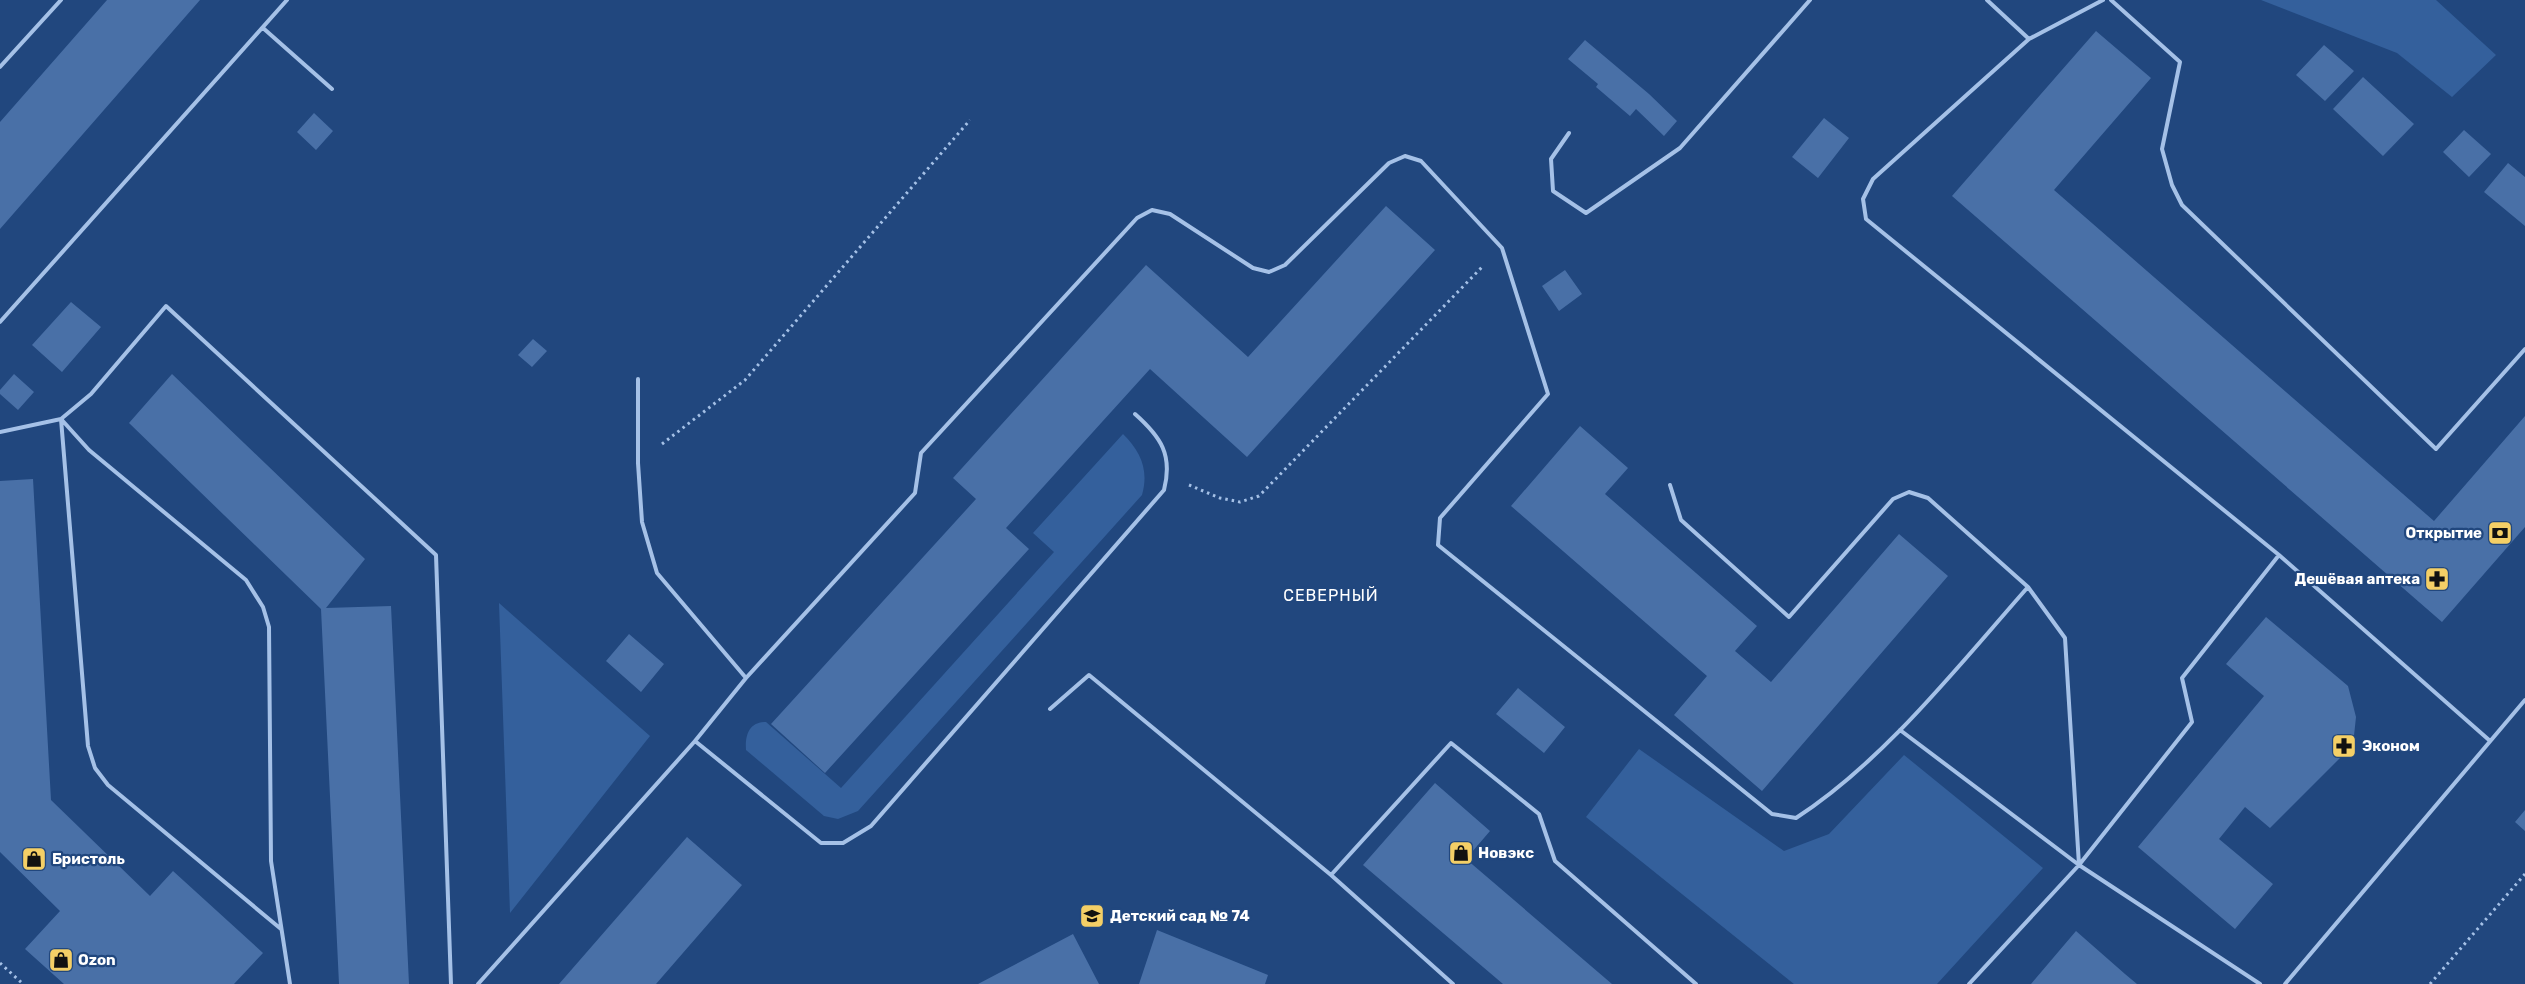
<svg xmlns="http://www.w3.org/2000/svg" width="2525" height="984" viewBox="0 0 2525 984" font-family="Rubik,sans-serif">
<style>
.green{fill:#34609c}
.building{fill:#4970a7}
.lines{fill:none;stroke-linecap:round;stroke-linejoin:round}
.path{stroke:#a5c1e7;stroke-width:3;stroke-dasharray:2.5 4;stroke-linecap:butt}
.lane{stroke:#a5c1e7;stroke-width:4}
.labels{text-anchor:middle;stroke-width:4.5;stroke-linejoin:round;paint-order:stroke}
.poi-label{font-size:15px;font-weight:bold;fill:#fff;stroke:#21477e;text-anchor:start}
.neighbourhood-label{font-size:16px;letter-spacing:1px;fill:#fff;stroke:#21477e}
</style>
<rect width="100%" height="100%" fill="#21477e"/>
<!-- green -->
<path class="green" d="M2261 0H2436L2496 55 2452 97 2397 53Z
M1123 434C1141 452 1149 470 1142 495L858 811 838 819 824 816 746 750C745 735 749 722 766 722L841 788 1054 552 1033 533Z
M499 603 650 736 510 913Z
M1639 749 1784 851 1829 834 1904 755 2043 868 1937 984H1794L1586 817Z"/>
<!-- building -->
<path class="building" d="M107 0H200L0 229V122Z
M2096 31 2151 78 2054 190 2434 521 2525 416V527L2442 622 1952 196Z
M1585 40 1649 94 1677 121 1664 136 1636 109 1630 116 1596 87 1598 84 1568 59Z
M2324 45 2354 71 2325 101 2296 75Z
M2363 77 2414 124 2383 156 2333 109Z
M314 113 333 131 316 150 297 132Z
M1824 118 1849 138 1818 178 1792 157Z
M2464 130 2491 154 2469 177 2443 152Z
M2508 163 2525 177V226L2484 192Z
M1386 206 1435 250 1247 457 1150 369 1006 528 1029 549 825 773 771 724 976 499 953 478 1146 265 1248 357Z
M1565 270 1582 294 1559 311 1542 286Z
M71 302 101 327 62 372 32 345Z
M533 339 547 351 532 367 518 355Z
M14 374 34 392 18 410 0 394V390Z
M172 374 365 559 326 608 391 606 409 984H339L321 609 129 423Z
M1580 426 1628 468 1605 494 1757 626 1735 651 1771 682 1899 534 1948 576 1762 791 1674 715 1707 676 1511 506Z
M33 479 51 800 150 896 173 871 263 953 234 984H64L25 949 60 911 0 852V481Z
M2266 617 2348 686 2356 717 2353 745 2270 828 2245 807 2219 839 2273 884 2235 929 2138 847 2264 696 2226 664Z
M629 634 664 664 641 692 606 661Z
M1518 688 1565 727 1544 753 1496 714Z
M1435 783 1490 831 1466 859 1612 984H1503L1363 865Z
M2525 810V831L2515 822Z
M687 837 742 885 656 984H559Z
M1157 930 1268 975 1265 984H1139Z
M2076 931 2125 974 2137 984H2031Z
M1073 934 1099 984H978Z"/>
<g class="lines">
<!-- path -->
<path class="path" d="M662 444 745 380 970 120
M1189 485 1220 498 1240 502 1259 496 1484 265
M0 963 23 984
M2430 984 2525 874"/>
<!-- lane -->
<path class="lane" d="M1987 0 2029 39
M2103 0 2029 39 1873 179 1863 199 1866 219 2279 555 2489 740
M2111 0 2180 62 2162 149 2172 185 2182 205 2436 449 2525 349
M263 28 332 89
M0 67 61 0
M1569 133 1551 159 1553 191 1586 213 1680 148 1810 0
M0 322 287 0
M638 379V463L642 522 657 573 746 678
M0 432 61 419 89 450 246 580 263 607 269 627 271 861 290 984
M1670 485 1681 520 1789 617 1893 499 1909 492 1928 498 2028 587 2065 638 2079 865 2260 984
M1050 709 1089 675 1331 875 1453 984
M1900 730 2079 865
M695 741 821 843H843L871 826 1164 490C1173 455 1161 437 1135 414
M1331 875 1451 743 1539 814 1555 861 1696 984
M281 929 108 785 95 768 88 746 61 419 91 394 166 306 436 555 451 984
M478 984 695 741 746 678 915 493 921 453 1137 218 1152 210 1170 214 1253 268 1269 272 1285 265 1389 163 1405 156 1421 161 1502 248 1548 394 1440 518 1438 545 1772 814 1796 818C1884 761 1959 665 2028 587
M1969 984 2079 865 2192 722 2182 678 2279 555
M2285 984 2525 700"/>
</g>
<!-- icons -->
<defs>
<symbol id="bank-square" viewBox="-11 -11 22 22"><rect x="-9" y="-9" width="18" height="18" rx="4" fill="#f4cf66" stroke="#21477e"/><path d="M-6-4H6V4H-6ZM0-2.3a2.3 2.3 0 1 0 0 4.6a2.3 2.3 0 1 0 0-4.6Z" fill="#111"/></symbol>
<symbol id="pharmacy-square" viewBox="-11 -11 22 22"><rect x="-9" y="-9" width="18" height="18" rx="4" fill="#f4cf66" stroke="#21477e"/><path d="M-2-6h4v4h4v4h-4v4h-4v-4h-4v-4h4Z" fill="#111"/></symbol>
<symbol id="shop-square" viewBox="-11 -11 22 22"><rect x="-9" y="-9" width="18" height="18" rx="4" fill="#f4cf66" stroke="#21477e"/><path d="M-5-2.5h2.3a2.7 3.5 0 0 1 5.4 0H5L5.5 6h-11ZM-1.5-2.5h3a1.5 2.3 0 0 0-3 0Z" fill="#111"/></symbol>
<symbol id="school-square" viewBox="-11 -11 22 22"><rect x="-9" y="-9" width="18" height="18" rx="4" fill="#f4cf66" stroke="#21477e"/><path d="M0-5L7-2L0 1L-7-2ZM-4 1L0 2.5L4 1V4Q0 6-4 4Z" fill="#111"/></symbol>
</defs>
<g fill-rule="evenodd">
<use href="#bank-square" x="2486" y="519" width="28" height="28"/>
<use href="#pharmacy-square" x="2423" y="565" width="28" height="28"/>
<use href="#pharmacy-square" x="2330" y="732" width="28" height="28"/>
<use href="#shop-square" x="1447" y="839" width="28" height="28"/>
<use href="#shop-square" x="20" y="845" width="28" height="28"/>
<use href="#school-square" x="1078" y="902" width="28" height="28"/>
<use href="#shop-square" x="47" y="946" width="28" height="28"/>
</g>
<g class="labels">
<!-- poi labels -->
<g class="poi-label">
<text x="2482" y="538" text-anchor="end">Открытие</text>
<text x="2420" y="584" text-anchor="end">Дешёвая аптека</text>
<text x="2362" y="751">Эконом</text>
<text x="1478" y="858">Новэкс</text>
<text x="52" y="864">Бристоль</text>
<text x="1110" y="921">Детский сад № 74</text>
<text x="78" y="965">Ozon</text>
</g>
<!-- neighbourhood labels -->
<g class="neighbourhood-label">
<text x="1331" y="601">СЕВЕРНЫЙ</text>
</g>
</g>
</svg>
